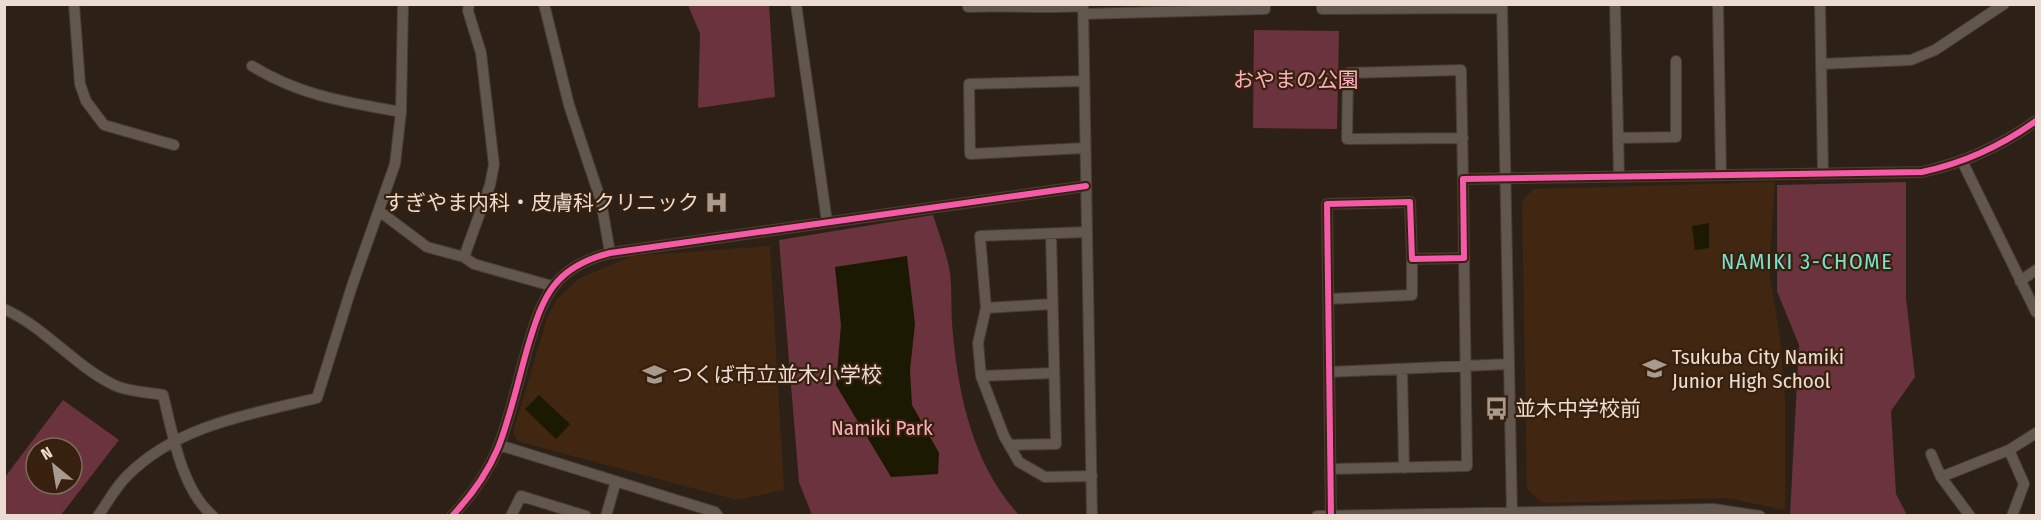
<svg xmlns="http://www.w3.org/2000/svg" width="2041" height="520" viewBox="0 0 2041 520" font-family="'Fira Sans Condensed','Noto Sans JP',sans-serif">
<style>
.built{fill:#412611}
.green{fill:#6a333d;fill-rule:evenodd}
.water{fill:#1b1902}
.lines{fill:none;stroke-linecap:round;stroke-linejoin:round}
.minor-casing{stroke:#483d36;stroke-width:12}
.minor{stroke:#61574f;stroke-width:10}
.cycleway-casing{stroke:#37200d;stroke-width:10}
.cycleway{stroke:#f35aa7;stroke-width:6}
.labels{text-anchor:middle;stroke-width:4.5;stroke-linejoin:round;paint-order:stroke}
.park-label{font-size:21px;fill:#fbb0bd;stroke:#37200d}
.poi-label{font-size:21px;fill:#ebdbd0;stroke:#37200d;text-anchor:start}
.neighbourhood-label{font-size:22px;letter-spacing:1.5px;fill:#7ae1cf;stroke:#37200d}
</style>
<rect width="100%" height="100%" fill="#2d2117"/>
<!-- built -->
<path class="built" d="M1775 182 1769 270 1780 337 1785 400V510L1727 498 1542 503 1527 489 1522 202 1533 189Z
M770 246 784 490 737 500 517 441 513 432 547 318 557 299 580 278 632 256Z"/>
<!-- green -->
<path class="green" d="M688 5H769L775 97 698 108 700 34Z
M1254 30 1339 31 1337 129 1253 128Z
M1906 182V298L1915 377 1891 411 1896 494 1907 515H1790L1799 345 1777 291V185Z
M933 215C939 234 947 254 950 273 952 289 951 307 952 323 957 391 972 464 1019 515H812L799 482 779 240Z
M63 400 119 440 61 515H5V477ZM36 448H72V484H36Z"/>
<!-- water -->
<path class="water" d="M1709 223V248L1695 250 1692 226Z
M907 256 915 324 910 370 912 405 939 453 938 474 891 477 836 385 841 325 835 267Z
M539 395 570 424 556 439 525 409Z"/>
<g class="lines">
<defs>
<path id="minor" d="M74 4 80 84 86 101 104 125 174 145
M544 4 569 105 601 201 610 253
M796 4 827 222
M968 4V7C1007 5 1044 9 1083 6
M1083 4 1092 516
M1322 4V9L1502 8
M1502 4 1512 516
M1615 4 1619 177
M1718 4 1721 175
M1820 4 1823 173
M1083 14 1265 9V4
M1821 64 1911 60 1935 50 2004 4
M252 66C301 96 346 102 401 112
M1084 81 969 84 970 154 1085 148
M1463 138 1347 139 1348 73 1461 70 1463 179
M1618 138 1676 137V61
M1963 163 2036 312
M379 211 427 247 464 257 474 264 552 286
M1087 232 980 236 986 308 978 343 981 376 1004 436 1019 462 1045 477 1092 476
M464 257 490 185 494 165 481 53 468 11 469 4
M2020 281 2036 270
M1328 299 1412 295V259
M986 308 1052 304
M4 309C45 327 73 365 114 385 128 392 148 392 163 395 173 434 181 489 213 516
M1402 369 1404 468
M1329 372 1509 364
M981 376 1054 373
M499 445 715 512 718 516
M1009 445 1056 444 1051 234
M2009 450 2024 484 2012 516
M1931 454 1941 477 1970 516
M1331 469 1467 466 1464 258
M1941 477 2009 450 2036 433
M1331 515 1327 204 1410 202 1412 259 1464 258 1463 179 1922 172C1965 163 2001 146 2036 121
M98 516C108 502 116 486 128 475 178 425 251 414 317 398L352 286 395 164 401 112 403 4
M452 516C472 495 487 474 498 448 511 415 518 380 528 346 543 296 554 267 610 253L1086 186
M511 516 521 496 586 516
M606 516 616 481
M1317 516 1713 509 1760 516"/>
</defs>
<!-- minor casing -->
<use href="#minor" class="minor-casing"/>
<!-- minor -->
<use href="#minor" class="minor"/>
<defs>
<path id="cycleway" d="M1331 515 1327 204 1410 202 1412 259 1464 258 1463 179 1922 172C1965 163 2001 146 2036 121
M452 516C472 495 487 474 498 448 511 415 518 380 528 346 543 296 554 267 610 253L1086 186"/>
</defs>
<!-- cycleway casing -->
<use href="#cycleway" class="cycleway-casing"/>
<!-- cycleway -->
<use href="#cycleway" class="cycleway"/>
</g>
<!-- icons -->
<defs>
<symbol id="hospital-bare" viewBox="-9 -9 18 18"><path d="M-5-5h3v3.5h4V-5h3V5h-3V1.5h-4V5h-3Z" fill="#a89a8f" stroke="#37200d" stroke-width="2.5" paint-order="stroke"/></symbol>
<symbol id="school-bare" viewBox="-9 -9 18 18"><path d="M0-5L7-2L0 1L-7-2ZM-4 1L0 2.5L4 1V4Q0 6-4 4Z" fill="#a89a8f" stroke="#37200d" stroke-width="2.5" paint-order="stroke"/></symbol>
<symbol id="bus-bare" viewBox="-9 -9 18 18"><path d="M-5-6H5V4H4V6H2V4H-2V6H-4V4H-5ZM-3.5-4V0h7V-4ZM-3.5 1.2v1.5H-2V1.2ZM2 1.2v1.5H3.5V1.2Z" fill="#a89a8f" stroke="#37200d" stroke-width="2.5" paint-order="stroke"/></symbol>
</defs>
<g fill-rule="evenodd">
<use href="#hospital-bare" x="700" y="186" width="33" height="33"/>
<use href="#school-bare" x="1638" y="352" width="33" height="33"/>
<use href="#school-bare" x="638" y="358" width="33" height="33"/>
<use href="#bus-bare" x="1480" y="392" width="33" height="33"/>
</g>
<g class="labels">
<!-- park labels -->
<g class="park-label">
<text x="1296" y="87">おやまの公園</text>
<text x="882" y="435">Namiki Park</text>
</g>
<!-- poi labels -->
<g class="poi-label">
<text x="699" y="210" text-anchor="end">すぎやま内科・皮膚科クリニック</text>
<text x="1672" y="364">Tsukuba City Namiki<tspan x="1672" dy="24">Junior High School</tspan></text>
<text x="672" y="382">つくば市立並木小学校</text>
<text x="1515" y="416">並木中学校前</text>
</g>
<!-- neighbourhood labels -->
<g class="neighbourhood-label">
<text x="1807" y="269">NAMIKI 3-CHOME</text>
</g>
</g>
<!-- border -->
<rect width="2041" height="520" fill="none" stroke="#ebdbd0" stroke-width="12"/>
<!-- north arrow -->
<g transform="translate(54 466) rotate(330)"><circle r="28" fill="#37200d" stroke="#7f6b5b" stroke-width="1.5"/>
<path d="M0-4.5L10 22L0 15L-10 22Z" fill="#a89a8f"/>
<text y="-9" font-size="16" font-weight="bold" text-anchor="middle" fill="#ebdbd0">N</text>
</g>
</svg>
